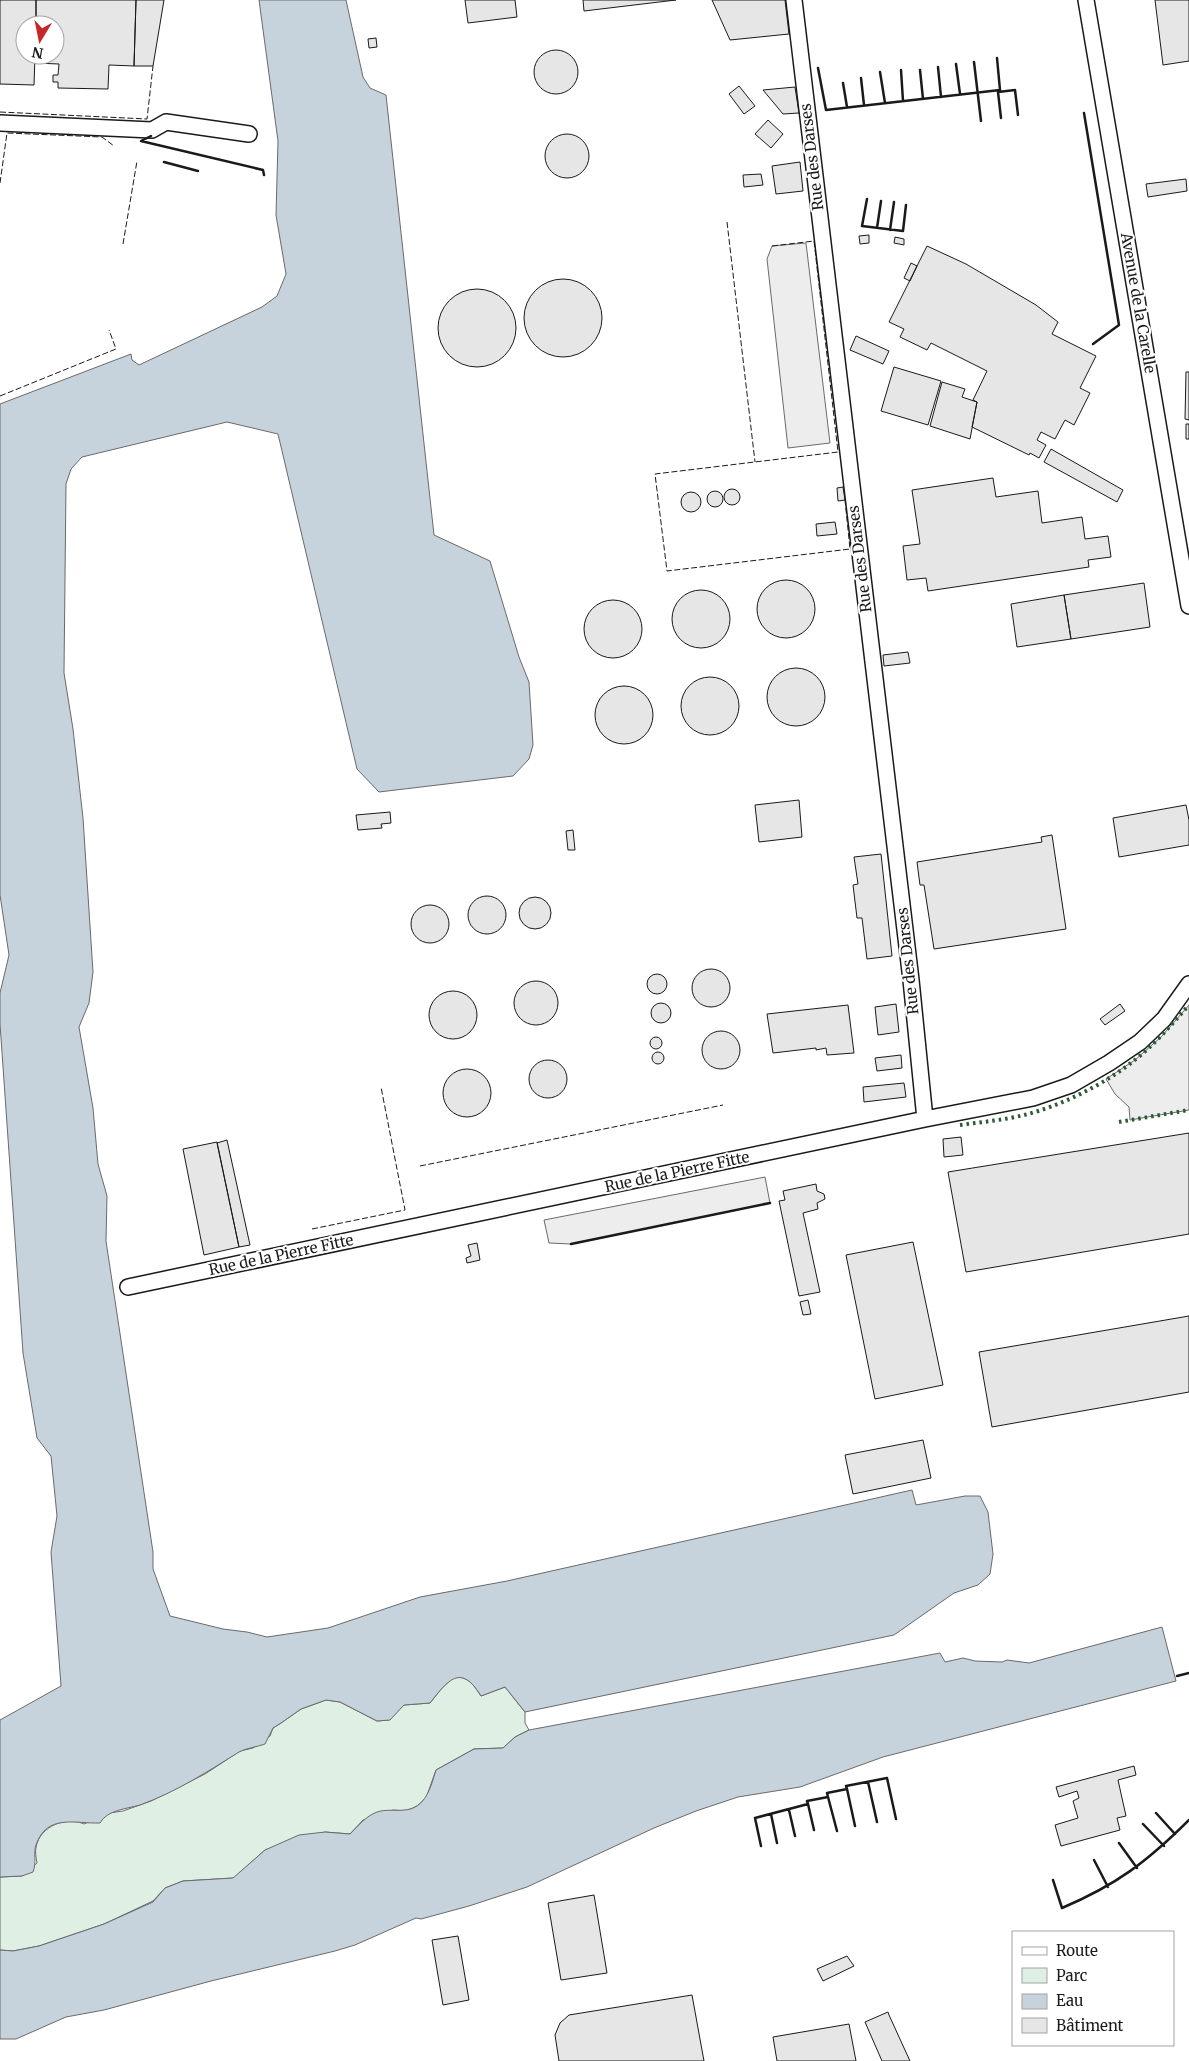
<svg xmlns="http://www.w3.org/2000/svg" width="1189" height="2061" viewBox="0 0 1189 2061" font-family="Merriweather,serif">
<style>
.green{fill:#e0efe3;stroke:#6a6a6a}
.parking{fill:#ededed;stroke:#6a6a6a}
.water{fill:#c6d2dc;stroke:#6a6a6a}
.building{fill:#e6e6e6;stroke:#1a1a1a}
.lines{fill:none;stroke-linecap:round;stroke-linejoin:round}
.minor-casing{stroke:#1a1a1a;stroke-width:18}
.minor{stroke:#fff;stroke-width:15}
.hedge{stroke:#2b5a34;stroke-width:4;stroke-dasharray:2.5 4;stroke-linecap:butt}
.fence{stroke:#1a1a1a;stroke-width:1;stroke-dasharray:6 2.5;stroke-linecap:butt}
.wall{stroke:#1a1a1a;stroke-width:2.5}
.labels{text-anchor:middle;stroke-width:4;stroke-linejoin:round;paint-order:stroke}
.street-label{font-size:15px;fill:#1a1a1a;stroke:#fff}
</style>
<rect width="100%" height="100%" fill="#fff"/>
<!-- green -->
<path class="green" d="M454 1677C468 1676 474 1685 481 1696L505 1687 525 1712V1723L529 1730 515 1737 503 1748 474 1749 436 1770 426 1798 417 1806 406 1811 393 1810 363 1820 350 1834 325 1832 265 1850 234 1878 183 1881 165 1888 153 1901 104 1924 39 1946 13 1951 0 1950V1877L22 1876 37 1863C36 1858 35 1851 36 1847 40 1826 66 1816 84 1824L109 1813 123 1811 151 1801 205 1774 240 1751 253 1748 270 1736 273 1728 281 1723 301 1709 315 1704 326 1700 340 1702 377 1721 389 1720 404 1705 430 1703 442 1688Z"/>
<!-- parking -->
<path class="parking" d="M806 243 830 443 788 448 767 259 772 246Z
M1189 1005V1110L1130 1120 1129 1107 1115 1094 1106 1079 1135 1060 1161 1037Z
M765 1177 770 1203 571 1244 549 1243 544 1220Z"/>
<!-- water -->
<path class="water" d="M259 0H346L363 77 370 88 386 95 434 535 490 561 519 657 529 682 533 745 529 759 513 776 379 792 357 769 278 434 227 422 82 457 71 469 66 484 64 673 73 729 83 818 93 972 89 1003 79 1027 93 1108 98 1164 107 1196 106 1241 153 1552V1569L170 1616 223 1629 247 1632 267 1637 328 1628 420 1597 507 1581 912 1490 916 1505 965 1496H980L988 1512 993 1554 990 1574 978 1585 954 1593 894 1635 525 1712 505 1687 481 1696C461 1663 448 1680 430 1703L404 1705 390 1720 377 1721 340 1702 326 1700 301 1709 281 1723 273 1728 265 1744C257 1747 246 1748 239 1752 207 1772 176 1792 140 1805 126 1809 107 1810 100 1823 76 1824 47 1813 36 1845 33 1854 37 1862 33 1872L22 1876 0 1877V1720L61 1686 51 1552 57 1516 51 1456 37 1438 23 1353 0 1024V993L9 955 0 895V404L131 354 132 360 139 365 262 307 277 296 286 274 276 215 278 141Z
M1162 1627 1176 1681 883 1757 800 1787 738 1797 696 1811 654 1828 527 1887 469 1906 421 1919 416 1918 355 1945 335 1951 211 1981 104 2010 66 2017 16 2039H0V1950L13 1951 39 1946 104 1924 153 1902 165 1888 183 1881 233 1878 265 1850 299 1835 325 1832 350 1834C358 1826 366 1816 377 1812 386 1809 395 1811 404 1810 426 1809 431 1786 436 1770L474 1749 503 1748 515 1737 529 1730 940 1653 945 1662 963 1658 975 1661 1002 1662 1007 1660 1029 1663Z"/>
<!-- building -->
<path class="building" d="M0 0H36V25H25V55H35L34 85 0 84Z
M36 0H136L134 66 109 65 108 89 58 88V82H53V75H58L59 64 34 63 35 55H55V25H36Z
M136 0H164L153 66H134Z
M465 0H515L517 17 468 23Z
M583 0H676L584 11Z
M712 0H785L789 34 730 40Z
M1155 0H1189V61L1163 65Z
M376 38 377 47 369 48 368 39Z
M534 72a22 22 0 1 1 44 0a22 22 0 1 1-44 0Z
M739 86 755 106 744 114 729 94Z
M795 87 799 113 783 114 763 90Z
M768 120 783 134 771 148 755 134Z
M545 156a22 22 0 1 1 44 0a22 22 0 1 1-44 0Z
M800 162 803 191 776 194 772 166Z
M761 174 763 185 744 187 743 175Z
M1186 179 1187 191 1148 197 1146 184Z
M869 235V243L860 244 859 236Z
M895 237 904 239V245L894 243Z
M927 246 966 264 1036 305 1058 322 1052 334 1096 356 1080 388 1090 393 1074 425 1065 420 1055 439 1041 432 1037 440 1046 445 1039 458 1030 453 1029 455 972 427 977 402 973 400 987 371 931 343 927 350 900 337 904 329 889 322Z
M911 263 917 266 910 281 904 278Z
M524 318a39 39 0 1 1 78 0a39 39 0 1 1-78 0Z
M438 328a39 39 0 1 1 78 0a39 39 0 1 1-78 0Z
M856 336 889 351 883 364 850 350Z
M894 367 941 381 928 425 881 411Z
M1186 372H1189V420L1185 419Z
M942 382 965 389 962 397 977 402 970 439 930 426Z
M1186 424H1189V439H1186Z
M1051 449 1123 490 1117 502 1044 462Z
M993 478 996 497 1038 491 1042 523 1082 517 1085 539 1108 536 1111 557 1088 560 1089 567 928 591 926 578 907 580 903 546 920 544 912 490Z
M843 487 845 500 838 501 837 488Z
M724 497a8 8 0 1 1 16 0a8 8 0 1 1-16 0Z
M707 499a8 8 0 1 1 16 0a8 8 0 1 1-16 0Z
M681 502a10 10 0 1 1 20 0a10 10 0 1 1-20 0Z
M835 522 837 534 817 536 816 524Z
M757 609a29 29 0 1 1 58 0a29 29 0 1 1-58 0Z
M1144 583 1150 627 1071 639 1064 595Z
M672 619a29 29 0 1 1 58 0a29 29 0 1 1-58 0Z
M1064 595 1071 639 1017 647 1011 604Z
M584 629a29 29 0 1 1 58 0a29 29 0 1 1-58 0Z
M908 652 910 663 884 666 883 655Z
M767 697a29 29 0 1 1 58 0a29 29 0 1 1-58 0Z
M681 706a29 29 0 1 1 58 0a29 29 0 1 1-58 0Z
M595 715a29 29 0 1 1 58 0a29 29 0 1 1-58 0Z
M799 800 802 837 759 842 755 805Z
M1186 805 1189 820V845L1119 857 1113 818Z
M390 812 391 823 381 824 382 828 358 830 356 815Z
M573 830 575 850H568L566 831Z
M1052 835 1066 929 934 949 924 885H920L917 862 1042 842 1041 837Z
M881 854 892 956 867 959 862 918H857L853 885 858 884 854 857Z
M468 915a19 19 0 1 1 38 0a19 19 0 1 1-38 0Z
M519 913a16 16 0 1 1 32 0a16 16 0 1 1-32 0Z
M411 924a19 19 0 1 1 38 0a19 19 0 1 1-38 0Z
M692 988a19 19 0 1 1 38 0a19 19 0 1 1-38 0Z
M647 984a10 10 0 1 1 20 0a10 10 0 1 1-20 0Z
M514 1003a22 22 0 1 1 44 0a22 22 0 1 1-44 0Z
M429 1015a24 24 0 1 1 48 0a24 24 0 1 1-48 0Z
M651 1013a10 10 0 1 1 20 0a10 10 0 1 1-20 0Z
M896 1004 899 1032 878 1035 875 1007Z
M1120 1004 1125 1011 1105 1025 1100 1019Z
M848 1005 854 1053 827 1055 826 1048 816 1050V1048L773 1053 767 1014Z
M702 1050a19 19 0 1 1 38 0a19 19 0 1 1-38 0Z
M650 1043a6 6 0 1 1 12 0a6 6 0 1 1-12 0Z
M652 1058a6 6 0 1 1 12 0a6 6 0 1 1-12 0Z
M901 1055 902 1068 877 1071 875 1058Z
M529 1079a19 19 0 1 1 38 0a19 19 0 1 1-38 0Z
M443 1093a24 24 0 1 1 48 0a24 24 0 1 1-48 0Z
M904 1083 906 1097 864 1102 863 1087Z
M1189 1133V1234L966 1272 948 1172Z
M961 1137 963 1155 944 1157 943 1139Z
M227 1140 250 1245 239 1247 217 1143Z
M217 1142 239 1247 204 1255 183 1149Z
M816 1184 817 1191 824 1194 825 1199 817 1203 818 1209 803 1213 820 1292 799 1296 779 1201 785 1200 783 1191Z
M913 1242 943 1385 875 1399 846 1255Z
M477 1243 480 1260 467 1263 466 1258 471 1256 468 1245Z
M808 1300 811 1314 803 1315 800 1302Z
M1189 1316V1392L992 1427 979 1352Z
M923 1440 931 1478 853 1494 845 1455Z
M1134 1766 1136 1775 1118 1780 1126 1816 1117 1818 1120 1830 1061 1846 1055 1825 1078 1818 1073 1801 1079 1798 1077 1791 1059 1797 1056 1787Z
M594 1895 607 1973 561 1980 548 1903Z
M458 1936 469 2000 443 2005 432 1940Z
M847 1956 854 1966 823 1981 817 1969Z
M692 1995 704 2061H559L555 2035 560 2023 569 2015Z
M888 2012 889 2015 910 2061H882L865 2022Z
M849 2024 856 2061H777L773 2037Z"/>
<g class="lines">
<defs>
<path id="minor" d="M794 0 911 980 925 1119
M1086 0 1189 606
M0 123 152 130 166 122 249 134
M128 1287 925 1119 1033 1098 1071 1085 1109 1063 1140 1042 1164 1019 1189 984"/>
</defs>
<!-- minor casing -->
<use href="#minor" class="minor-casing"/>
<!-- minor -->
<use href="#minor" class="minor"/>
<!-- hedge -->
<path class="hedge" d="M1119 1122 1189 1110
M960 1125C982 1122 1004 1120 1024 1115 1061 1106 1107 1083 1136 1059 1156 1043 1172 1024 1189 1005"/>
<!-- fence -->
<path class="fence" d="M0 112 147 119 153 66
M0 183 7 133 102 137 114 146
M727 222 755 462
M123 244 137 161
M772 246 814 241 838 452 655 474 667 571 850 549 845 500
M0 396 116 349 109 330
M420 1166 723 1105
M312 1229 405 1210 381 1087"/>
<!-- wall -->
<path class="wall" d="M974 62 981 121
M956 64 960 94
M938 67 941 97
M818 68 826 110 1000 90 997 58
M901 70 903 101
M920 70 923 99
M880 72 885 103
M861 78 864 105
M843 83 847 107
M1084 113 1119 325 1093 344
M1001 118 998 92 1015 90 1018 115
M151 136 141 141 263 170 264 175
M164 162 198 171
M867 199 862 226 903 231 906 205
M877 228 881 201
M890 230 894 202
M571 1244 770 1203
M1177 1676 1189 1673
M868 1782 877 1822
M847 1789 855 1826
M828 1797 837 1831
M808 1804 814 1830
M789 1810 795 1836
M1156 1813 1175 1834
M771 1814 777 1843
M1143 1824 1164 1846
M1119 1843 1137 1868
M761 1846 755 1818 808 1804 807 1801 828 1797 827 1793 847 1789 846 1786 887 1778 896 1819
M1094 1860 1108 1887
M1053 1880 1062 1908C1116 1885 1147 1862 1189 1820"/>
</g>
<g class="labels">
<!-- street labels -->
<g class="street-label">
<text transform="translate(812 157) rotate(-97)" y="5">Rue des Darses</text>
<text transform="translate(1138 303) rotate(80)" y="5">Avenue de la Carelle</text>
<text transform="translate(860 559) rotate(-97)" y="5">Rue des Darses</text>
<text transform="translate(908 961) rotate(-96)" y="5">Rue des Darses</text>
<text transform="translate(677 1172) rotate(-12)" y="5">Rue de la Pierre Fitte</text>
<text transform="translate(281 1255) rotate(-12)" y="5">Rue de la Pierre Fitte</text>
</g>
</g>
<!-- legend -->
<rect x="1012" y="1931" width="162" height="115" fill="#ffffff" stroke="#a3a3a3"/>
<rect x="1022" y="1947" width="25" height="8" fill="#ffffff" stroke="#a3a3a3"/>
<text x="1056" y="1956" font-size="15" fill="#1a1a1a">Route</text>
<rect x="1022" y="1968" width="25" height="15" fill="#e0efe3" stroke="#a3a3a3"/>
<text x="1056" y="1981" font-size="15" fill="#1a1a1a">Parc</text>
<rect x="1022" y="1994" width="25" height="15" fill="#c6d2dc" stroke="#a3a3a3"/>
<text x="1056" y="2006" font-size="15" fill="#1a1a1a">Eau</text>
<rect x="1022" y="2018" width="25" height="15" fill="#e6e6e6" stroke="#a3a3a3"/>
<text x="1056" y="2031" font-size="15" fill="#1a1a1a">Bâtiment</text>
<!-- north arrow -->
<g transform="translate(40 40) rotate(190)"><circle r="24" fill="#ffffff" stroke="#a3a3a3"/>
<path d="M0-4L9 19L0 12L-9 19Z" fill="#c62828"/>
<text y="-8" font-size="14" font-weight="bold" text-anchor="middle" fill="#1a1a1a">N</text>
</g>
</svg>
